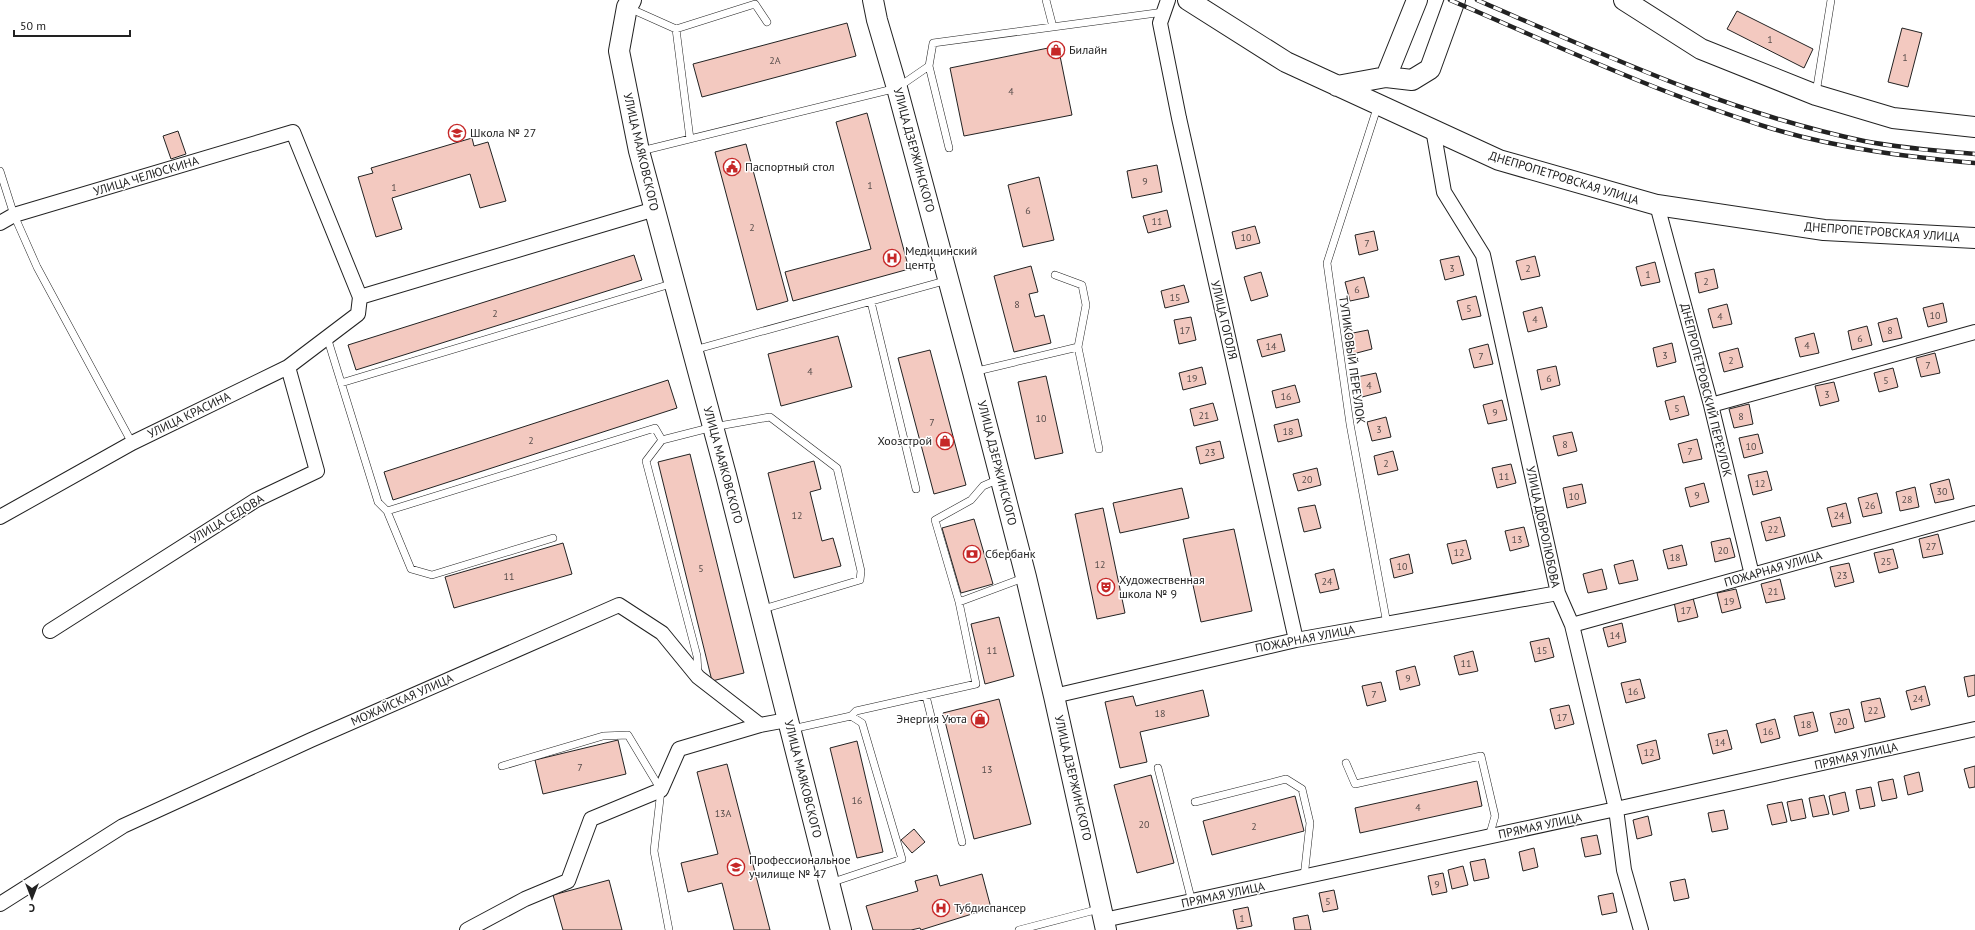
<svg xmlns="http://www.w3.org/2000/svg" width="1975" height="930" viewBox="0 0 1975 930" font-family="'PT Sans',sans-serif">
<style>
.building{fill:#f3c9c0;stroke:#222}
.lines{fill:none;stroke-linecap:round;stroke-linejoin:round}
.lane-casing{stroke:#222;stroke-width:8}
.street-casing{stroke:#222;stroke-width:16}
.secondary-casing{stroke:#222;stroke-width:22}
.lane{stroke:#fff;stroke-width:7}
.street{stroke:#fff;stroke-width:14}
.secondary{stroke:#fff;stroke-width:20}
.rail-casing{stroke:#222;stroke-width:4.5}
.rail{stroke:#fff;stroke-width:3;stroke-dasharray:9;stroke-linecap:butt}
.labels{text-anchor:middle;stroke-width:3;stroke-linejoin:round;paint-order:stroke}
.number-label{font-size:10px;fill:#564c4a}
.poi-label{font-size:12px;fill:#222;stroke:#fff;text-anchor:start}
.street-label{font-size:12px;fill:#222;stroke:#fff}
</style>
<rect width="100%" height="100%" fill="#fff"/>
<!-- building -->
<path class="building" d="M1737 11 1813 49 1804 68 1727 29Z
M847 23 856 56 702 97 693 64Z
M1902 28 1922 33 1908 87 1888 82Z
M1058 46 1072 115 964 136 950 68Z
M867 113 909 269 793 301 785 272 871 249 836 122Z
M178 131 186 154 171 159 163 136Z
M472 138 474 146 488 142 506 201 480 208 470 174 392 198 402 229 376 237 358 177 373 173 371 168Z
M746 144 788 301 757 310 715 152Z
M1157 165 1162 192 1132 198 1127 171Z
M1039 177 1054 240 1023 247 1008 185Z
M1167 210 1171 227 1148 233 1143 216Z
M1255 226 1260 243 1236 249 1232 232Z
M1374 231 1378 250 1359 255 1355 235Z
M634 255 642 280 356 370 348 345Z
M1459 256 1464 275 1445 280 1440 260Z
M1535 256 1540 276 1521 280 1516 261Z
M1655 262 1660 282 1641 286 1636 267Z
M1031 266 1038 292 1029 294 1035 317 1044 315 1051 343 1014 352 994 276Z
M1714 269 1718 288 1699 293 1695 273Z
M1261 272 1268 296 1251 301 1244 277Z
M1364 277 1369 297 1350 301 1345 282Z
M1184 285 1189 302 1165 308 1161 291Z
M1476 296 1481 316 1462 320 1457 301Z
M1943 303 1947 322 1928 327 1923 308Z
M1727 304 1732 324 1713 328 1708 309Z
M1542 307 1547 327 1528 332 1523 312Z
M1191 317 1196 340 1179 344 1174 320Z
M1897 318 1902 338 1883 342 1878 323Z
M1867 326 1872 345 1852 350 1848 331Z
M1368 330 1372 349 1353 354 1348 334Z
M1814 333 1819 353 1800 357 1795 338Z
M1281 334 1285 351 1262 357 1257 340Z
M838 336 852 387 781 406 768 354Z
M1672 343 1676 362 1657 367 1653 348Z
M1488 344 1493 364 1474 368 1469 349Z
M1738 348 1743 367 1724 372 1719 353Z
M930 350 966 485 934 494 898 358Z
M1935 353 1940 373 1921 377 1916 358Z
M1556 366 1560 385 1541 390 1537 370Z
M1202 367 1206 384 1183 390 1179 373Z
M1893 368 1898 387 1879 392 1874 373Z
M1376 373 1381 392 1362 397 1357 377Z
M1046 376 1063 453 1035 459 1018 382Z
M668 380 677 408 393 500 384 472Z
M1834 382 1839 401 1820 406 1815 386Z
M1295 385 1300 402 1276 408 1272 391Z
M1684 396 1689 415 1670 420 1665 401Z
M1502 400 1507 420 1488 424 1483 405Z
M1213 403 1218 420 1194 426 1190 409Z
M1749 404 1753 424 1734 428 1729 409Z
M1386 417 1391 437 1372 441 1367 422Z
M1298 419 1302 436 1278 442 1274 425Z
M1572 432 1577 451 1558 456 1553 436Z
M1758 434 1763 453 1744 458 1739 438Z
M1697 439 1702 459 1683 463 1678 444Z
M1220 441 1224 458 1200 464 1196 447Z
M1393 451 1398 470 1378 475 1374 456Z
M690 454 744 673 712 681 658 462Z
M814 461 821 489 810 492 822 541 833 538 841 566 794 578 768 473Z
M1511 464 1516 483 1497 488 1492 468Z
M1317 468 1321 485 1298 491 1293 474Z
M1767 471 1772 490 1753 495 1748 475Z
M1949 479 1954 499 1935 503 1930 484Z
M1704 483 1709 502 1690 507 1685 488Z
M1582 484 1586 503 1567 508 1563 488Z
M1915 487 1919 507 1900 511 1896 492Z
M1182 488 1189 518 1120 533 1113 503Z
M1877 493 1882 513 1863 517 1858 498Z
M1846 503 1851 523 1832 527 1827 508Z
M1315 505 1321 528 1304 532 1298 508Z
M1103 508 1125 613 1097 619 1075 514Z
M1780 517 1785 536 1766 541 1761 522Z
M974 519 993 584 961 593 942 528Z
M1524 527 1529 546 1510 551 1505 531Z
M1234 529 1252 611 1201 622 1183 539Z
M1938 534 1943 554 1923 558 1919 539Z
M1730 538 1735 557 1715 562 1711 542Z
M1466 540 1471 559 1452 564 1447 544Z
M563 543 572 574 454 608 445 577Z
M1682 545 1687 565 1668 569 1663 550Z
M1893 549 1898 568 1879 573 1874 553Z
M1409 554 1413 573 1394 578 1390 559Z
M1633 560 1638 580 1619 584 1614 565Z
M1849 563 1854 582 1835 587 1830 567Z
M1334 569 1339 589 1320 593 1315 574Z
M1602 569 1607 589 1588 593 1583 574Z
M1780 579 1785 599 1766 603 1761 584Z
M1736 589 1741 608 1722 613 1717 593Z
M1693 598 1698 617 1678 622 1674 602Z
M999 617 1014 676 985 684 971 624Z
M1622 623 1626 642 1608 647 1603 628Z
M1549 638 1554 657 1535 662 1530 642Z
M1473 651 1478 671 1459 675 1454 656Z
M1415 666 1420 685 1400 690 1396 671Z
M1975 675V695L1968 697 1964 677Z
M1640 679 1645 698 1626 703 1621 683Z
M1381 682 1386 701 1367 706 1362 686Z
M1925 686 1930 705 1911 710 1906 691Z
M1203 690 1209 716 1140 732 1147 762 1120 768 1105 702 1133 696 1136 706Z
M1880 698 1885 717 1865 722 1861 702Z
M999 699 1031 824 974 839 943 713Z
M1569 705 1574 724 1555 729 1550 709Z
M1849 709 1854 728 1835 733 1830 713Z
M1813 712 1818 731 1799 736 1794 716Z
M1775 719 1780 738 1761 743 1756 724Z
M1727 730 1732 749 1713 754 1708 734Z
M618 740 626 774 543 794 535 760Z
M1656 740 1660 759 1642 764 1637 745Z
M857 741 883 852 857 858 830 748Z
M727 764 770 930H734L722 883 688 892 681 863 718 854 697 772Z
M1975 766V787L1969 788 1964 769Z
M1919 772 1923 791 1908 795 1904 776Z
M1151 775 1174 863 1137 873 1114 785Z
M1893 779 1897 798 1882 801 1878 782Z
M1477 781 1482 806 1360 833 1355 808Z
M1871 787 1875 806 1860 809 1856 790Z
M1845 792 1849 811 1833 815 1829 796Z
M1824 795 1829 814 1813 817 1809 798Z
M1295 796 1304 831 1212 855 1203 821Z
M1802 799 1806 818 1791 821 1787 802Z
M1782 802 1787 822 1772 825 1767 805Z
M1724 810 1728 829 1712 832 1708 813Z
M1648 816 1652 835 1637 839 1633 820Z
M914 829 925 842 912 853 901 840Z
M1597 835 1601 854 1585 857 1581 838Z
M1534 848 1538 867 1523 871 1519 852Z
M1485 859 1489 878 1474 881 1470 862Z
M1463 866 1468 885 1452 889 1448 870Z
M1443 873 1447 892 1432 895 1428 876Z
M982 874 991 908 921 930 920 928 911 930H873L866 906 918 891 915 881 937 875 940 886Z
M1685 879 1689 898 1674 901 1670 882Z
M609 880 622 930H563L553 895Z
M1334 890 1338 909 1323 912 1319 893Z
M1613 893 1617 912 1602 915 1598 896Z
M1248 907 1252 926 1237 929 1233 910Z
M1308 915 1311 930H1295L1293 918Z"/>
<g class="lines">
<defs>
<path id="lane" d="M1046 0 1053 27
M629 8 676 29
M1816 93 1831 0
M1378 105 1327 263 1350 424 1387 624
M690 139 676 29 755 4 767 22
M949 148 929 66 933 43 1164 12
M641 151 897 88 929 66
M0 171 14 215 37 267 132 443
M1055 275 1082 285 1086 305 1078 347
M871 302 916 489
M327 337 378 502 387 511 655 428 662 440
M694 350 948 280
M973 372 1078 347 1099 449
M341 383 674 283
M999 479 983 486 971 500 935 520 959 602 1026 577
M387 511 411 569 432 575 553 538
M698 674 697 656 646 461 662 440 713 427 770 417 837 468 861 571 860 580 760 610
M926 696 962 842
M851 716 856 711 976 684 959 602
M792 729 851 716 862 723 902 859 830 883
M1346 763 1355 784 1481 756 1495 816 1489 837
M502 766 603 736 628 735 661 790 654 851 669 930
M1158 768 1192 902
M1195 802 1286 779 1302 789 1310 823 1304 877
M1019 930 1099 909"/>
<path id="street" d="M1168 0 1160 23 1179 118 1296 640
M1433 129 1444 192 1483 255 1558 593 1572 625 1616 809 1624 870 1641 930
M1657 205 1711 405 1752 575
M0 223 14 215 293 132 360 297 655 209
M1711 405 1975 332
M0 517 132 443 288 367 358 314 360 297
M1572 625 1975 513
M50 631 256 500 317 471 288 367
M1054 696 1296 640 1558 593
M0 904 123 826 311 740 619 605 662 633 698 677 760 725 787 720
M1104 920 1616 809 1975 729
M467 930 525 899 568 881 591 819 661 790 679 749 760 725"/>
<path id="secondary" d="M631 0 627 7 619 51 639 151 726 475 841 930
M873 0 877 20 897 88 973 372 1026 577 1054 696 1106 930
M1188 0 1286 62 1499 160 1657 205 1824 230 1975 238
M1624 0 1701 49 1816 95 1893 118 1975 127
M1386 77 1417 0
M1337 86 1386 77 1412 80 1430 69 1455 0"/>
</defs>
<!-- lane casing -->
<use href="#lane" class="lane-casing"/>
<!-- street casing -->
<use href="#street" class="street-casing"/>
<!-- secondary casing -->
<use href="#secondary" class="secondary-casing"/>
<!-- lane -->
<use href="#lane" class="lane"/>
<!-- street -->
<use href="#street" class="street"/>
<!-- secondary -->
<use href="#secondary" class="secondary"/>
<defs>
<path id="rail" d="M1450 0C1555 45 1660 94 1770 128 1836 148 1907 157 1975 163
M1477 0C1602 54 1729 113 1864 141 1900 148 1938 151 1975 154"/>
</defs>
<!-- rail casing -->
<use href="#rail" class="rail-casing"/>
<!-- rail -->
<use href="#rail" class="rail"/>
</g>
<!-- icons -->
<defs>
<symbol id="shop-ring" viewBox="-11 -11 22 22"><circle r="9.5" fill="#fff" stroke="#c62828" stroke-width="1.5"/><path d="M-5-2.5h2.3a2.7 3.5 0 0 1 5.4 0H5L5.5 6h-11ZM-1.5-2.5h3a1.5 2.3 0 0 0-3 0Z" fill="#c62828"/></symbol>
<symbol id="school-ring" viewBox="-11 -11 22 22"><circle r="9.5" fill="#fff" stroke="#c62828" stroke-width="1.5"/><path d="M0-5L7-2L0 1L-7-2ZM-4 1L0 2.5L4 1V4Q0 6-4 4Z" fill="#c62828"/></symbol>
<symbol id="civic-ring" viewBox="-11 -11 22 22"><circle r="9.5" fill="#fff" stroke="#c62828" stroke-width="1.5"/><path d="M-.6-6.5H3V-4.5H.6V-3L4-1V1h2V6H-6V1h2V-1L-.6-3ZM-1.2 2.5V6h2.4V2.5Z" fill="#c62828"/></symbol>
<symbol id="hospital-ring" viewBox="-11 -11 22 22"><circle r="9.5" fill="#fff" stroke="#c62828" stroke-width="1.5"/><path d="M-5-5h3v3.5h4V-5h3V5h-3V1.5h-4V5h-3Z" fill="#c62828"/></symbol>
<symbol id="bank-ring" viewBox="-11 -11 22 22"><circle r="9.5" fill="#fff" stroke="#c62828" stroke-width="1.5"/><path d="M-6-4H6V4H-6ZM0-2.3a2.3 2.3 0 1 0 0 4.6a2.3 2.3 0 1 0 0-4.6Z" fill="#c62828"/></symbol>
<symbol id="theatre-ring" viewBox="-11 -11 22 22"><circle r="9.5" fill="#fff" stroke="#c62828" stroke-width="1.5"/><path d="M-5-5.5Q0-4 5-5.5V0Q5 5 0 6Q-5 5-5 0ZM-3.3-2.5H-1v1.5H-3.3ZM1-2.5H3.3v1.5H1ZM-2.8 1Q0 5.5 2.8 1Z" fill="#c62828"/></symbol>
<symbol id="university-ring" viewBox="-11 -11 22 22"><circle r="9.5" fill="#fff" stroke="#c62828" stroke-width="1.5"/><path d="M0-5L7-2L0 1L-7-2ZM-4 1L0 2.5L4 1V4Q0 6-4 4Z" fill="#c62828"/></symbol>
</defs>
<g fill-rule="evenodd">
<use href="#shop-ring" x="1046" y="40" width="20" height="20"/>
<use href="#school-ring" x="447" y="123" width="20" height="20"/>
<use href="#civic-ring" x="722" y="157" width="20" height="20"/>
<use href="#hospital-ring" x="882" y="248" width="20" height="20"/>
<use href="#shop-ring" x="935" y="431" width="20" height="20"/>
<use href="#bank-ring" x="962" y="544" width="20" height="20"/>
<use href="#theatre-ring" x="1096" y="577" width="20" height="20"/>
<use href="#shop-ring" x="970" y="709" width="20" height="20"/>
<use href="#university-ring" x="726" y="857" width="20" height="20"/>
<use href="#hospital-ring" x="931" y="898" width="20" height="20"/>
</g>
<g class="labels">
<!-- number labels -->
<g class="number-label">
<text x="1770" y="43">1</text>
<text x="1905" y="61">1</text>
<text x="775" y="64">2А</text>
<text x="1011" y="95">4</text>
<text x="1145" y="185">9</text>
<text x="870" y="189">1</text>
<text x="394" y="191">1</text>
<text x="1028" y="214">6</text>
<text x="1157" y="225">11</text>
<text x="752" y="231">2</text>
<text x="1246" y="241">10</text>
<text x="1367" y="247">7</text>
<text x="1452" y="272">3</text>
<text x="1528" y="272">2</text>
<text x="1648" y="278">1</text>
<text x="1706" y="285">2</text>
<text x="1357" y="293">6</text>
<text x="1175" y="301">15</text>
<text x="1017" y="308">8</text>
<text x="1469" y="312">5</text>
<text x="495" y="317">2</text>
<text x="1935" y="319">10</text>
<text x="1720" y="320">4</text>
<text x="1535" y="323">4</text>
<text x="1185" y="334">17</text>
<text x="1890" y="334">8</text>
<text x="1860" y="342">6</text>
<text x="1807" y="349">4</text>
<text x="1271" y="350">14</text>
<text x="1665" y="359">3</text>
<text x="1481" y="360">7</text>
<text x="1731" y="364">2</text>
<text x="1928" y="369">7</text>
<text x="810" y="375">4</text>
<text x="1192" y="382">19</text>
<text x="1549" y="382">6</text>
<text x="1886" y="384">5</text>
<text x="1369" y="389">4</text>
<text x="1827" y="398">3</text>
<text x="1286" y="400">16</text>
<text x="1677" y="412">5</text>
<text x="1495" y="416">9</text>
<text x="1204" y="419">21</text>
<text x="1741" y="420">8</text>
<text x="1041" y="422">10</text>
<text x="932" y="426">7</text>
<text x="1379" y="433">3</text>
<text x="1288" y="435">18</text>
<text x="531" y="444">2</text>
<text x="1565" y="448">8</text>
<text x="1751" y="450">10</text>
<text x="1690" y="455">7</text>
<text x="1210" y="456">23</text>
<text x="1386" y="467">2</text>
<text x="1504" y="480">11</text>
<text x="1307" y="483">20</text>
<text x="1760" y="487">12</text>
<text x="1942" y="495">30</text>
<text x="1697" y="499">9</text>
<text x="1574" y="500">10</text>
<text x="1907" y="503">28</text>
<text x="1870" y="509">26</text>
<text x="797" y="519">12</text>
<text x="1839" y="519">24</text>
<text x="1773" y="533">22</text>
<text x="1517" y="543">13</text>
<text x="1931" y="550">27</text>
<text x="1723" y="554">20</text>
<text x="1459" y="556">12</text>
<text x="1675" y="561">18</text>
<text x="1886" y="565">25</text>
<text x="1100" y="568">12</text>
<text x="1402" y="570">10</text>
<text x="701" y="572">5</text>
<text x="1842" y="579">23</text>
<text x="509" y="580">11</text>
<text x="1327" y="585">24</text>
<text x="1773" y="595">21</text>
<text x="1729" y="605">19</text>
<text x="1686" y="614">17</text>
<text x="1615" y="639">14</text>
<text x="992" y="654">11</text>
<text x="1542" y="654">15</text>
<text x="1466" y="667">11</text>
<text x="1408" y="682">9</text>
<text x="1633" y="695">16</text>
<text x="1374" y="698">7</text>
<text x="1918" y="702">24</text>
<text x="1873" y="714">22</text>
<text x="1160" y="717">18</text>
<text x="1562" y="721">17</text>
<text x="1842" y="725">20</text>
<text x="1806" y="728">18</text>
<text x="1768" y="735">16</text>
<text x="1720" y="746">14</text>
<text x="1649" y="756">12</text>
<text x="580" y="771">7</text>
<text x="987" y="773">13</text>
<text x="857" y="804">16</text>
<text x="1418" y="811">4</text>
<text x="723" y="817">13А</text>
<text x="1144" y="828">20</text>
<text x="1254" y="830">2</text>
<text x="1437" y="888">9</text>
<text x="1328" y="905">5</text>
<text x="1242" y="922">1</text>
</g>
<!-- poi labels -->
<g class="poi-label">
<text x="1069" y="54">Билайн</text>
<text x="470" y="137">Школа № 27</text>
<text x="745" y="171">Паспортный стол</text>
<text x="905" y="255">Медицинский<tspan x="905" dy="14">центр</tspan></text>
<text x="932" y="445" text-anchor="end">Хоозстрой</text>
<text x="985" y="558">Сбербанк</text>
<text x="1119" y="584">Художественная<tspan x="1119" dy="14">школа № 9</tspan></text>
<text x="967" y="723" text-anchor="end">Энергия Уюта</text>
<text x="749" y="864">Профессиональное<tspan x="749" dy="14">училище № 47</tspan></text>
<text x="954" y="912">Тубдиспансер</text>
</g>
<!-- street labels -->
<g class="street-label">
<text transform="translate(914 150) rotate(75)" y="4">УЛИЦА ДЗЕРЖИНСКОГО</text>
<text transform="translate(641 152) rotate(77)" y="4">УЛИЦА МАЯКОВСКОГО</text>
<text transform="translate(146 176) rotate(-17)" y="4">УЛИЦА ЧЕЛЮСКИНА</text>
<text transform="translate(1564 178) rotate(17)" y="4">ДНЕПРОПЕТРОВСКАЯ УЛИЦА</text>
<text transform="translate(1882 232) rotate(4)" y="4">ДНЕПРОПЕТРОВСКАЯ УЛИЦА</text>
<text transform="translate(1224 320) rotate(77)" y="4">УЛИЦА ГОГОЛЯ</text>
<text transform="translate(1352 360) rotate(82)" y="4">ТУПИКОВЫЙ ПЕРЕУЛОК</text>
<text transform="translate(1706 390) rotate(76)" y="4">ДНЕПРОПЕТРОВСКИЙ ПЕРЕУЛОК</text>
<text transform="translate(189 415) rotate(-26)" y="4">УЛИЦА КРАСИНА</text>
<text transform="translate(997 463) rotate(76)" y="4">УЛИЦА ДЗЕРЖИНСКОГО</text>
<text transform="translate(723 465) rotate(75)" y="4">УЛИЦА МАЯКОВСКОГО</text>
<text transform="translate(227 519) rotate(-31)" y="4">УЛИЦА СЕДОВА</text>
<text transform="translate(1543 527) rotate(78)" y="4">УЛИЦА ДОБРОЛЮБОВА</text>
<text transform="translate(1773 569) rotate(-16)" y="4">ПОЖАРНАЯ УЛИЦА</text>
<text transform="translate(1305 639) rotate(-11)" y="4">ПОЖАРНАЯ УЛИЦА</text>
<text transform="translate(402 700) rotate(-24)" y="4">МОЖАЙСКАЯ УЛИЦА</text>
<text transform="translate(1856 756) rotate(-13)" y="4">ПРЯМАЯ УЛИЦА</text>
<text transform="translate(1073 778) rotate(77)" y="4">УЛИЦА ДЗЕРЖИНСКОГО</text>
<text transform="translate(803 779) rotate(76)" y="4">УЛИЦА МАЯКОВСКОГО</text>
<text transform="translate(1540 826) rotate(-12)" y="4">ПРЯМАЯ УЛИЦА</text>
<text transform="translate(1223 895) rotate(-12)" y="4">ПРЯМАЯ УЛИЦА</text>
</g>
</g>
<!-- north arrow -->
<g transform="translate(32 898) rotate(180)" stroke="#ffffff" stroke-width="3" paint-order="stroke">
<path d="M0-3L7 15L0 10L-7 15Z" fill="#222222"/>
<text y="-6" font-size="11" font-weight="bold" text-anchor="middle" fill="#222222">С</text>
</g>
<!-- scale -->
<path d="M14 30v6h116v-6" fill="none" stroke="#222222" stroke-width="2"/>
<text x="20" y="30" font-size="12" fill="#222222" stroke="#ffffff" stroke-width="3" paint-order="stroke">50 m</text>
</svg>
